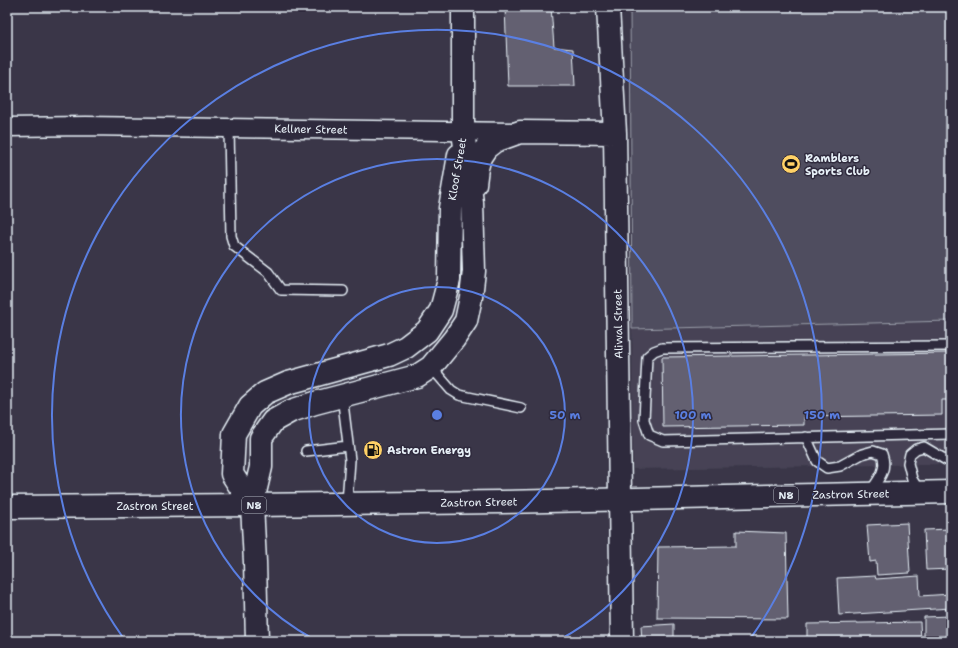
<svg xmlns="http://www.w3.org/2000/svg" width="958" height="648" viewBox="0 0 958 648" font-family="'Shantell Sans',sans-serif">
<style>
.built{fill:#464354}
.green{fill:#504e5f;stroke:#9ca0ac}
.building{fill:#636171;stroke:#e8f1f8}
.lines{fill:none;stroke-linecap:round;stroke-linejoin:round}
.lane-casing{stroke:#e8f1f8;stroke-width:12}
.street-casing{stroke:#e8f1f8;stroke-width:21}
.secondary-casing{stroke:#e8f1f8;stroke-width:25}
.highway-casing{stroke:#e8f1f8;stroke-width:25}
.lane{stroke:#2f2a3d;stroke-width:9}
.street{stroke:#2f2a3d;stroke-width:18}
.secondary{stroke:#2f2a3d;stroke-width:22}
.highway{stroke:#2f2a3d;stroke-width:22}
.ring{fill:none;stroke:#5a7fe2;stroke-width:2}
.labels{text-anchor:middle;stroke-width:3;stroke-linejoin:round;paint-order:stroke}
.shield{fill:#2f2a3d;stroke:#b0b5c0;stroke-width:1}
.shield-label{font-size:10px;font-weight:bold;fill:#e8f1f8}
.street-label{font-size:11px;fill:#e8f1f8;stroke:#2f2a3d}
.poi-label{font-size:11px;font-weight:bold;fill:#e8f1f8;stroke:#2f2a3d;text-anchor:start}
.centre{fill:#5a7fe2;stroke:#2f2a3d;stroke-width:2}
.ring-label{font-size:12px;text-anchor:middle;font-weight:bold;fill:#5a7fe2;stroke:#2f2a3d;stroke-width:3;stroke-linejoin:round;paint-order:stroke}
</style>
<rect width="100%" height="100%" fill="#3a3648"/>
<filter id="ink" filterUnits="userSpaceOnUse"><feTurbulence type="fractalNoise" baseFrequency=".025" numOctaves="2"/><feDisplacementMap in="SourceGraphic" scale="8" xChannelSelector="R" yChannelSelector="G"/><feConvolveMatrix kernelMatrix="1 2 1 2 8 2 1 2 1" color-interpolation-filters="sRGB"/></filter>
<g filter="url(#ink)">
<!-- built -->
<path class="built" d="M951 321V464L633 469 632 329Z"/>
<!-- green -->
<path class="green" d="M630 7H951V321L632 329Z"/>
<!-- building -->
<path class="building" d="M505 7H551L554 47 573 49 575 86H508Z
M951 353V400H942V415L804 417V425L663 427 662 357Z
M907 523 910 573 877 575 876 561 870 562 867 525Z
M951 529V569L926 570 924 530Z
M736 531 786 533 788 619 657 618 658 547 736 546Z
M875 576 876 579 919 576 920 596 951 594V608L839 615 837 578Z
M951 616V641H924V617Z
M920 622 921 641H807V624Z
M674 624V641H642L641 626Z
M764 639H790V641H765Z"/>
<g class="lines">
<defs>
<path id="lane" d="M229 128 231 236 234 246 268 272 281 290 343 291
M951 346 662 348 654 351 647 357 644 420 649 435 663 441 951 434
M431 367 451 390 459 395 521 408
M342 395 350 460 347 503
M806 437 817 461 827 468 840 466 862 454 873 451 882 454C888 470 878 480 869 493
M306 451 348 446
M920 492 912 479 908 463 910 454 916 449 924 447 946 460H951"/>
<path id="street" d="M7 127 86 126 514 132"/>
<path id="secondary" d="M608 7 615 133 622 641
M475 184 477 168 480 157 486 148 495 141 520 132 615 133
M252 505 232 474 234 434 250 406 265 393 288 383 389 355 406 347 427 331 441 310 449 280 450 208 459 155
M257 641 255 562 252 505 261 467V438L273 421 291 411 315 403 417 376 431 367 454 339 466 321 471 297 474 271 472 203 463 131V7"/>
<path id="highway" d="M7 507 252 505 501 502 951 492"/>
</defs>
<!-- lane casing -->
<use href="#lane" class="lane-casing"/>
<!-- street casing -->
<use href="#street" class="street-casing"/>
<!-- secondary casing -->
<use href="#secondary" class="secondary-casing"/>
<!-- highway casing -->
<use href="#highway" class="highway-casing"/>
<!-- lane -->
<use href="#lane" class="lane"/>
<!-- street -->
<use href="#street" class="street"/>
<!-- secondary -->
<use href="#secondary" class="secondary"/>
<!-- highway -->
<use href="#highway" class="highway"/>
</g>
</g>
<!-- distance rings -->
<g class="ring">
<circle cx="437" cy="415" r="128"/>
<path d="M315 640A256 256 0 1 1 559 640"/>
<path d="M124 639A385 385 0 1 1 750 639"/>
</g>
<!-- icons -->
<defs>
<symbol id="stadium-disc" viewBox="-11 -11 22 22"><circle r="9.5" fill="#ffd166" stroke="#2f2a3d"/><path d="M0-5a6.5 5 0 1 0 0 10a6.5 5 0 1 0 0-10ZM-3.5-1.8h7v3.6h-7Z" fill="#111"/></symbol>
<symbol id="fuel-disc" viewBox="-11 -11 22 22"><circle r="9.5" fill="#ffd166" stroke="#2f2a3d"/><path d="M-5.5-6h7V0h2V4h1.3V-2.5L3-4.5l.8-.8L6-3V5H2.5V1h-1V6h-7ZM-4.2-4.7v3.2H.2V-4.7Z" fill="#111"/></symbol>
</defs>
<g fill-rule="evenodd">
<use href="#stadium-disc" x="780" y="153" width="22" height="22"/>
<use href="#fuel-disc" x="362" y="439" width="22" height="22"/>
</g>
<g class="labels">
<!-- shield labels -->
<g class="shield">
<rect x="774" y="487" width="24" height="16" rx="3"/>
<rect x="242" y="497" width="24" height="16" rx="3"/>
</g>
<g class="shield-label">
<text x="786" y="499">N8</text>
<text x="254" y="509">N8</text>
</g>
<!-- street labels -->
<g class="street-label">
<text transform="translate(311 129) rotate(1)" y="4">Kellner Street</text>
<text transform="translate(457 169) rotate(-80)" y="4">Kloof Street</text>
<text transform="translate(618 324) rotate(-91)" y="4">Aliwal Street</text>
<text transform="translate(851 494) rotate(-1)" y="4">Zastron Street</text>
<text transform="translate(479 502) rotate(-1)" y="4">Zastron Street</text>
<text x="155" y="510">Zastron Street</text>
</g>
<!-- poi labels -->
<g class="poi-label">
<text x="805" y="162">Ramblers<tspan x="805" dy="13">Sports Club</tspan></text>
<text x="387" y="454">Astron Energy</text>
</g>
</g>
<circle cx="437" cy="415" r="6" class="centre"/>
<g class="ring-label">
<text x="565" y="419">50 m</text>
<text x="693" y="419">100 m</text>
<text x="822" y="419">150 m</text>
</g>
<!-- margin -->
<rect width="958" height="648" fill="none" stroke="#2f2a3d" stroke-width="24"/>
<rect x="12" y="12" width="934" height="624" fill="none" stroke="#e8f1f8" stroke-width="1.5" filter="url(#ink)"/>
</svg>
